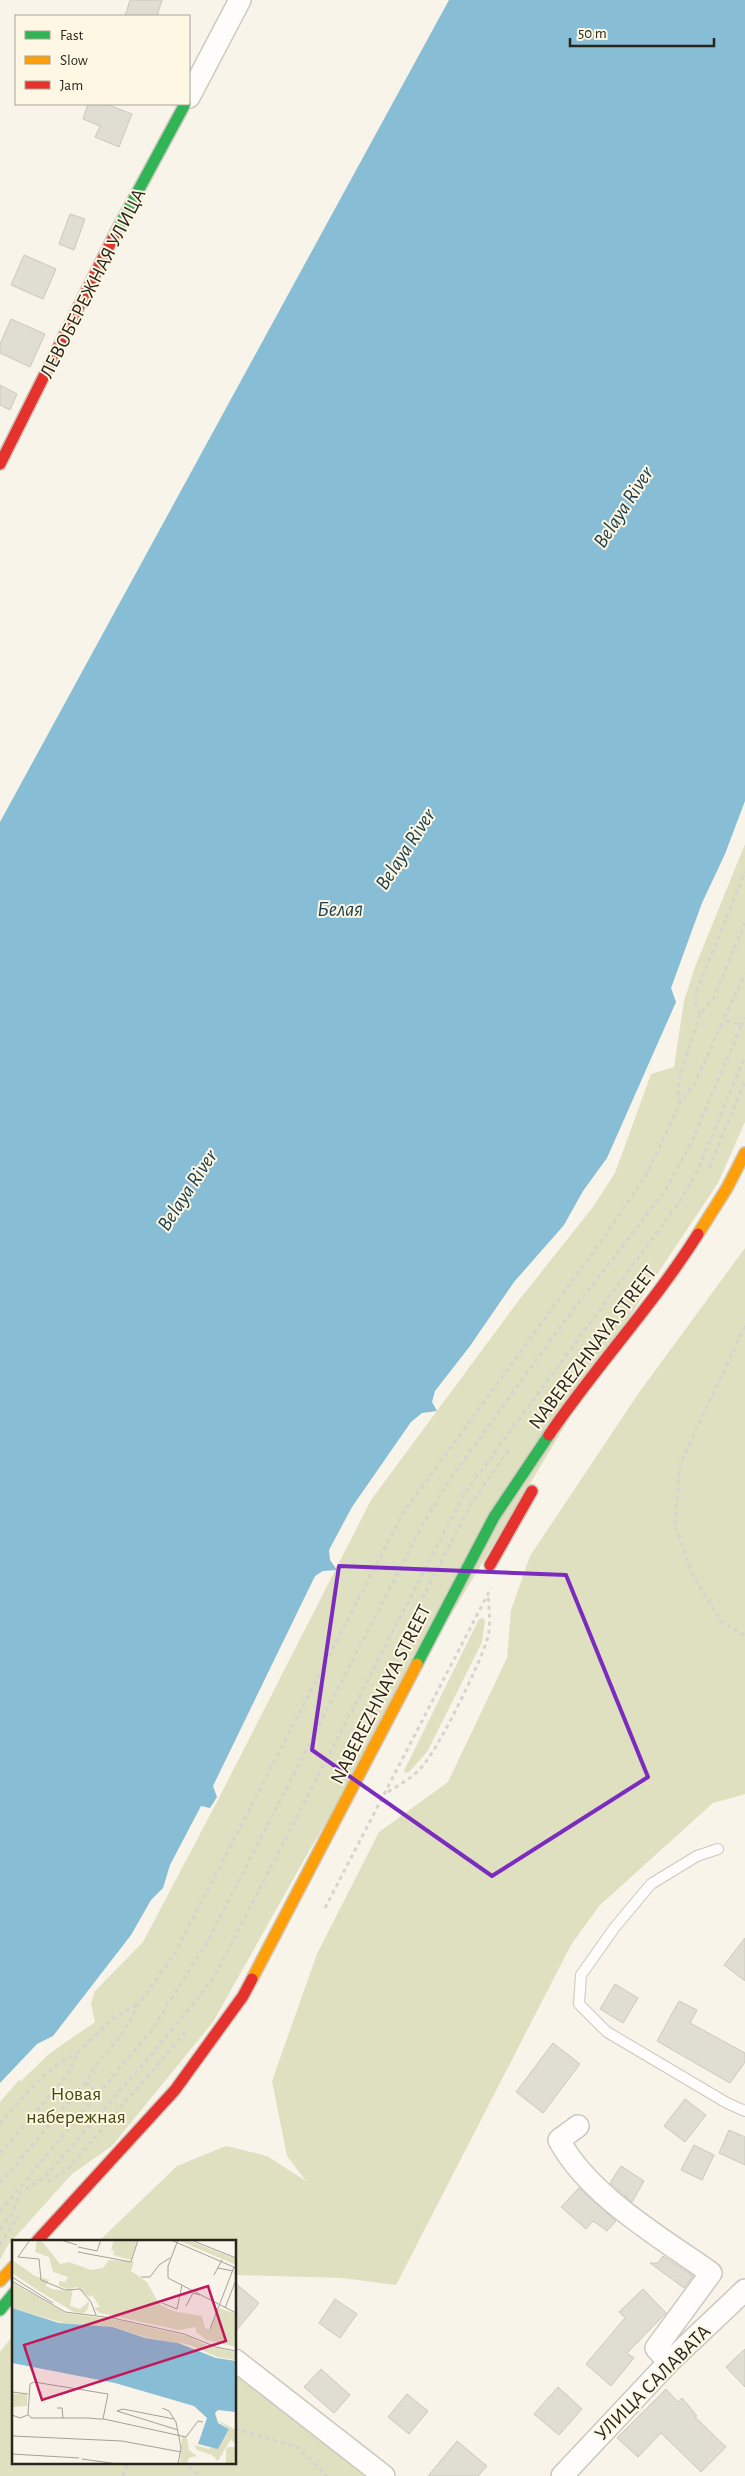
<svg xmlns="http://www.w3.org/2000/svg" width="745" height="2476" viewBox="0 0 745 2476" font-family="'Alegreya Sans',sans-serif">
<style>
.green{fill:#dee0bf}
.water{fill:#87bdd5}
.building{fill:#e0ddd3;stroke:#ccc8bf}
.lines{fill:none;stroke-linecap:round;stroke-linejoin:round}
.lane-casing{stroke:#ccc8bf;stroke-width:12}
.street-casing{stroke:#ccc8bf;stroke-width:24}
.fast-casing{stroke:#ccc8bf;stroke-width:14}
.slow-casing{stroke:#ccc8bf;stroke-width:14}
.jam-casing{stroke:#ccc8bf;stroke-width:14}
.path{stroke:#d5d4d0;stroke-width:3;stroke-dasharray:4 4;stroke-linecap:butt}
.lane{stroke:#fefdfc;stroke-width:10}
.street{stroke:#fefdfc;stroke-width:21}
.fast{stroke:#30b455;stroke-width:11}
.slow{stroke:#ff9f0a;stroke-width:11}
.jam{stroke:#e5322d;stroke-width:11}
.marked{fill:none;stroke:#7b2cbf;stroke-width:4;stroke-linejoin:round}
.labels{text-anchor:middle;stroke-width:4;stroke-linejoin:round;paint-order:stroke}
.street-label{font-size:20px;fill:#28251c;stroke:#fef7e3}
.park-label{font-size:20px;fill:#454a13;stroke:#fef7e3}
.water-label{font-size:21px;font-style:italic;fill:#1c4051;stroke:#fef7e3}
.inset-road{fill:none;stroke:#a5a197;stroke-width:1}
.view{fill:#c2185b;fill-opacity:0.15;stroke:#c2185b;stroke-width:2.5}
.inset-edge{fill:none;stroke:#28251c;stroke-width:2.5}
</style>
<rect width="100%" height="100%" fill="#f8f4e9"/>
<!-- green -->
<path class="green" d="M745 844V1122L718 1183 644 1294 309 1851 213 2022 112 2146 72 2174 8 2245 0 2260V2102L19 2080 21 2081 50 2053 95 2022 91 2003 95 1991 143 1942 220 1796 371 1500 519 1300 593 1207 615 1173 651 1074 674 1067 684 1001 695 967Z
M745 1248V1794L713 1803 599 1906 571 1945 396 2285 342 2278 235 2275V2241H99L177 2166 226 2146 267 2156 306 2181 287 2156 272 2081 317 1954 379 1832 448 1782 507 1658 511 1610 530 1556 638 1394Z
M482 1618 485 1620 482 1642 427 1752 409 1772 405 1773 404 1771 479 1619Z
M14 2334V2462H235V2373L366 2476H0V2352Z"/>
<!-- water -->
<path class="water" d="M449 0H745V801L725 854 702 903 671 988 676 1002 607 1158 583 1191 564 1225 514 1282 470 1346 435 1391 432 1402 437 1411 422 1413 411 1422 352 1507 329 1550 330 1560 337 1570 323 1571 315 1576 213 1786 217 1797 210 1808 201 1806 170 1865 163 1888 151 1900 131 1935 53 2036 37 2044 0 2083V822Z"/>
<!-- building -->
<path class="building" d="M130 0H162L157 16H125Z
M88 104H106L132 114 119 147 95 137 100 126 83 119Z
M70 214 85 219 74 250 59 244Z
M24 255 56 269 43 299 11 285Z
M11 319 45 334 30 367 0 353V344Z
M0 385 17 394 10 410 0 405Z
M745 1938V1981L724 1965Z
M615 1984 638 1998 623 2023 600 2009Z
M679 2001 697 2010 690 2023 745 2053V2062L730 2083 657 2041Z
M553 2043 580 2064 543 2113 516 2092Z
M685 2099 706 2115 685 2142 664 2126Z
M729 2130 745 2137V2165L719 2153Z
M694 2145 714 2155 702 2180 681 2170Z
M621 2166 644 2181 632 2202 610 2183Z
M579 2188 616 2221 607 2231 593 2221 586 2229 561 2207Z
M663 2256 693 2276 684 2288 650 2263H658Z
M235 2283 259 2303 235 2332Z
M643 2289 666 2313 627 2353 634 2358 611 2386 586 2364 625 2318 619 2312Z
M335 2299 357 2314 340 2338 319 2323Z
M745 2349V2387L726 2367Z
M321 2369 350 2395 334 2413 304 2387Z
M558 2387 582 2409 559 2435 534 2414Z
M666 2389 678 2402 682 2398 697 2416 695 2417 726 2447 701 2472 661 2433 638 2457 617 2438Z
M407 2394 428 2411 409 2434 388 2417Z
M457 2441 487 2466 478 2476H428Z"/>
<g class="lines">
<defs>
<path id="lane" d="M718 1849 697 1856 651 1884 615 1927 581 1975 579 2004 607 2032 727 2103 745 2111"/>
<path id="street" d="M189 97 240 0
M578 2126 559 2140C588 2195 660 2237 711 2273L656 2348 669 2362
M235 2360 384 2476
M562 2476 669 2362 745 2290"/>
<path id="fast" d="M117 230 185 104
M417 1664 494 1517 549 1435
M0 2310 14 2293"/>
<path id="slow" d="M698 1234 727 1188 745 1153
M252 1979 417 1664
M0 2281 14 2266"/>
<path id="jam" d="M0 464 117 230
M549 1435C596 1366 654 1304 698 1234
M490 1565 532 1491
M37 2241 175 2090 243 1996 252 1979"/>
</defs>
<!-- lane casing -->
<use href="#lane" class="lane-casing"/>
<!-- street casing -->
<use href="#street" class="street-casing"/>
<!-- fast casing -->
<use href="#fast" class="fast-casing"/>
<!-- slow casing -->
<use href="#slow" class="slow-casing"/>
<!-- jam casing -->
<use href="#jam" class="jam-casing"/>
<!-- path -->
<path class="path" d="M700 1014 695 1003 697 990 745 872
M741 1026 745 1018
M680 1103 678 1092 679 1080 700 1014 714 997 745 923
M709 1168 745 1081
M745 1326 680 1464 675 1525 694 1577 721 1621 745 1636
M404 1634 471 1504 510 1448
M388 1792C399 1785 410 1779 419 1770 437 1753 481 1662 488 1637 491 1623 489 1609 488 1595
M325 1908 491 1588
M86 2082 98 2093
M0 2124C24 2096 44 2069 77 2053
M0 2153 59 2085 70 2070 77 2053 114 2018 137 2005
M48 2182 67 2170 188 2029
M0 2183 86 2082 95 2066 125 2030 138 2005 175 1953 403 1513 602 1240 647 1174 680 1103 695 1083 724 1019
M0 2211 151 2031 206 1944 422 1526 448 1482 561 1326 667 1188 692 1141 741 1026 724 1019 745 974
M0 2229 12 2213 21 2192 45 2177 145 2062 195 2002 215 1975 464 1494 680 1201 697 1172 745 1056
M0 2245 18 2216
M235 2428 299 2448 327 2476
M182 2462 201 2476
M123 2476 128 2462"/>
<!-- lane -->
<use href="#lane" class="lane"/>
<!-- street -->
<use href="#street" class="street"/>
<!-- fast -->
<use href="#fast" class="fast"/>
<!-- slow -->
<use href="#slow" class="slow"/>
<!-- jam -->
<use href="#jam" class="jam"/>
</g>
<!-- marked area -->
<path class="marked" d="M339 1566 566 1575 648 1777 492 1876 312 1750Z"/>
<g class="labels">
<!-- street labels -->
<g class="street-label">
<text transform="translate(92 283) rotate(-63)" y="7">ЛЕВОБЕРЕЖНАЯ УЛИЦА</text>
<text transform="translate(592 1347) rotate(-53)" y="7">NABEREZHNAYA STREET</text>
<text transform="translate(380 1694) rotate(-63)" y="7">NABEREZHNAYA STREET</text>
<text transform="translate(652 2382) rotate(-45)" y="7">УЛИЦА САЛАВАТА</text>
</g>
<!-- park labels -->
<g class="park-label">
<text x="76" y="2100">Новая<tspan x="76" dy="23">набережная</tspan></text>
</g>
<!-- water labels -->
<g class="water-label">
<text transform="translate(623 507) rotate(-57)" y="7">Belaya River</text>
<text transform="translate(405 849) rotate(-57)" y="7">Belaya River</text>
<text x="340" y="916">Белая</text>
<text transform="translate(187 1190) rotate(-57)" y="7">Belaya River</text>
</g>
</g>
<!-- overview -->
<g transform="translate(12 2240)">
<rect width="224" height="224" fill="#f8f4e9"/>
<path d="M25 0H29L48 24 57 22 79 30 91 28 97 20 122 22 119 31 135 42 147 64 161 71 190 76 193 88 198 90 207 68 224 74V107L195 100 184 92V87L167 90 88 73 82 68 88 67 80 55 77 57 65 47 55 49 47 46V41L53 42 56 37 41 32 37 17 23 12ZM102 0H125L119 20 101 15 102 11 99 10ZM166 0H175L224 19V25ZM0 20 23 36 37 40 34 46 40 49 53 51 61 49 58 66 68 69 77 61 76 69 72 73 62 72 35 56 0 33ZM0 42 53 73 106 80 175 96 196 106 224 112V120L205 117 178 105 132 97 102 87 51 83 0 68ZM0 154H15V166L0 167ZM204 179 224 190V205L219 199 206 221 200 215 185 210 182 205 197 209 212 198 217 189ZM170 196 175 198 177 210 185 216 177 218 175 224H168ZM217 207H224L223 223 214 224V209Z" fill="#dee0bf"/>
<path d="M0 68 47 83 101 87 133 98 166 103 204 118 224 121V172L206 170 203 173 206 183 217 189 206 209 186 204 195 178 182 166 103 143 0 123Z" fill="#87bdd5"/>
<path class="inset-road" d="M18 0 6 17 27 19 29 40 53 50 68 49 79 62 84 75M49 0 65 5M159 0 224 28M166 0 156 26V38L224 73M179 0 224 18M66 7 85 11 89 0M66 12 119 22 126 0M206 28 221 31M202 35 210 20M0 37 41 63M129 37H138L147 25 158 18M0 41 53 72 101 78 172 94 204 107 224 111M150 63 165 69 170 45M174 66 181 53 188 55M213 68 224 40M198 89 222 27M0 152 16 154M45 168H50L51 178M150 168 157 171 164 182 169 208 166 224M0 175 8 178 16 175M91 179 96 154 22 142 18 144 16 174 19 178H77L87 179H92L174 197 186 181 191 182M162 179 111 169 105 171 166 190M0 196 110 201 169 212M0 214 67 218M70 219 106 224"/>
<path class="view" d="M196 46 214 101 30 160 12 105Z"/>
<rect width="224" height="224" class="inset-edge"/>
</g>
<!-- legend -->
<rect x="15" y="15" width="175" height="90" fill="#fef7e3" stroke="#a8a393"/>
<rect x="25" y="31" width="25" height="8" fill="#30b455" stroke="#a8a393"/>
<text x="60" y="40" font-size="15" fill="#28251c">Fast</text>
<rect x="25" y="56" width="25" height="8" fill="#ff9f0a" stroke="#a8a393"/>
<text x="60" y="65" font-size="15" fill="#28251c">Slow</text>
<rect x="25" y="81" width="25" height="8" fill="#e5322d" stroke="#a8a393"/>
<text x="60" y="90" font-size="15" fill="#28251c">Jam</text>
<!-- scale -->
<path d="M570 38v8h144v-8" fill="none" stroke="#28251c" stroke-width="2.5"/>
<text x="578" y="38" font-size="15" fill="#28251c" stroke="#fef7e3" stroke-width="4" paint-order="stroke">50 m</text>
</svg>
